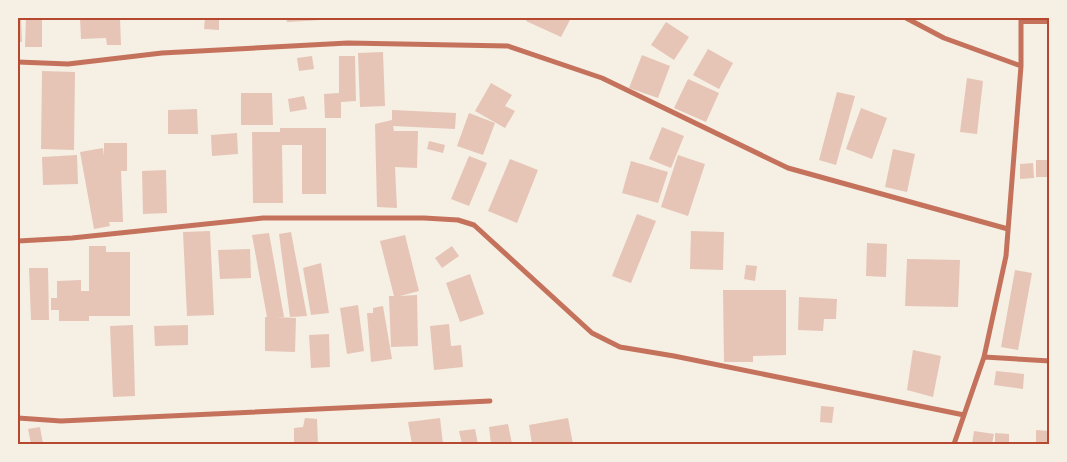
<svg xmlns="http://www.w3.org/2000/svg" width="1067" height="462" viewBox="0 0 1067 462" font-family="'DejaVu Sans',sans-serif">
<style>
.building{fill:#e6c5b7}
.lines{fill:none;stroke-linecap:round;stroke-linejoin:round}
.service{stroke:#c5725c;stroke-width:4}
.minor{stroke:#c5725c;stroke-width:5}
.neatline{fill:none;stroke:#b5482f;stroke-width:2}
</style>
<rect width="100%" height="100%" fill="#f6efe4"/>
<!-- building -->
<path class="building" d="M18 18H21L22 42H18Z
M26 18H42V47H25Z
M80 18H120L121 45H107L106 38 81 39Z
M205 18H219V30L204 29Z
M286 18H322V20L287 22Z
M528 18H571L561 37 526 21Z
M666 22 689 37 674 60 651 45Z
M708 49 733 63 719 89 693 75Z
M383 52 385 106 360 107 358 53Z
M642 55 670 66 658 98 629 88Z
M312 56 314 69 299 71 297 58Z
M339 56H355L356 101 341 102V118H325L324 94 339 93Z
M42 71 75 72 74 150 41 149Z
M967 78 983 81 977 134 960 132Z
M688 79 719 93 706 122 674 108Z
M491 83 512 95 505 106 515 111 505 128 475 111Z
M837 92 855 96 836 165 819 160Z
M241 93H272L273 125H241Z
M304 96 307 109 290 112 288 99Z
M861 108 887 118 872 159 846 149Z
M197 109 198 134H168V110Z
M392 110 456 113 455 129 393 126 394 131H418L417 168 395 167 397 208 377 207 375 124 392 120Z
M469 113 495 123 483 155 457 146Z
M662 127 684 136 671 168 649 159Z
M280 128H326V194H302V145H282L283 203H253L252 132H280Z
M237 133 238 154 212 156 211 135Z
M429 141 445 145 443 153 427 149Z
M104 143H127V171H121L123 222H109L110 226 94 229 80 152 103 148 104 156Z
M893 149 915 154 907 192 885 187Z
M77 155 78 184 43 185 42 157Z
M678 155 705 164 688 216 661 207Z
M469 156 487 163 469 206 451 199Z
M510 159 538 170 517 223 488 211Z
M1036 160H1050V177H1036Z
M631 161 668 172 658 203 622 193Z
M1033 163 1034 178 1020 179V164Z
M166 170 167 213 143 214 142 171Z
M637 214 656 221 631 283 612 276Z
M210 231 214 315 187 316 183 232Z
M691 231 724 232 723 270 690 269Z
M291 232 307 316 290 317 279 234Z
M269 233 284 317H276L296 318 295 352 265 351V317H267L252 235Z
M405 235 419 291 400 296 417 295 418 346 391 347 389 296H394L380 241Z
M867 243 887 244 886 277 866 276Z
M89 246H106V252H130V316H89V321H59V310H51V298H57V281L81 280V291H89Z
M452 246 459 256 442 268 435 258Z
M250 249 251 278 220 279 218 250Z
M907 259 960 260 958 307 905 306Z
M321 263 329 313 311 315 303 268Z
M746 265 757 266 755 281 744 279Z
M29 268H48L49 320H31Z
M1015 270 1032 273 1018 350 1001 347Z
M470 274 484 314 460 322 446 283Z
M723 290H786V355L753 356V362H724Z
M799 297 837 299 836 319H824L823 331 798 330Z
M358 305 364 351 347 354 340 308Z
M383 306 392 359 371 362 367 313H373V308Z
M449 324 451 346 461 345 463 367 434 370 430 326Z
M133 325 135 396 113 397 110 326Z
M188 325V345L155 346 154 326Z
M329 334 330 367 311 368 309 335Z
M913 350 941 356 933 397 907 390Z
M996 371 1024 374 1023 389 994 385Z
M821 406 834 407 832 423 820 422Z
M305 418 317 419 318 444H294V428L303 427Z
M440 418 443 444H412L408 422Z
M568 418 573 444H532L529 425Z
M508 424 512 444H491L489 427Z
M40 427 43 444H31L28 429Z
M475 429 478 444H462L459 431Z
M1036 430 1050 431V444H1036Z
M974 431 994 434 992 444H972Z
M995 433 1009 434V444H995Z"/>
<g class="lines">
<!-- service -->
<path class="service" d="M1021 22H1050"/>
<!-- minor -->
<path class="minor" d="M906 18 944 38 1021 66
M18 62 68 64 162 53 348 43 508 46 602 78 788 168 1008 229
M18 241 72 238 263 218H424L458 220 474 225 592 333 620 347 674 356 964 415
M984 357 1050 361
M18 418 61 421 490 401
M954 444 984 357 1006 256 1021 66V18"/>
</g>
<!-- border -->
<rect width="1067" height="462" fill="none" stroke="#f6efe4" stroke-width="38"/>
<rect x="19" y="19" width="1029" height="424" class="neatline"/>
</svg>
